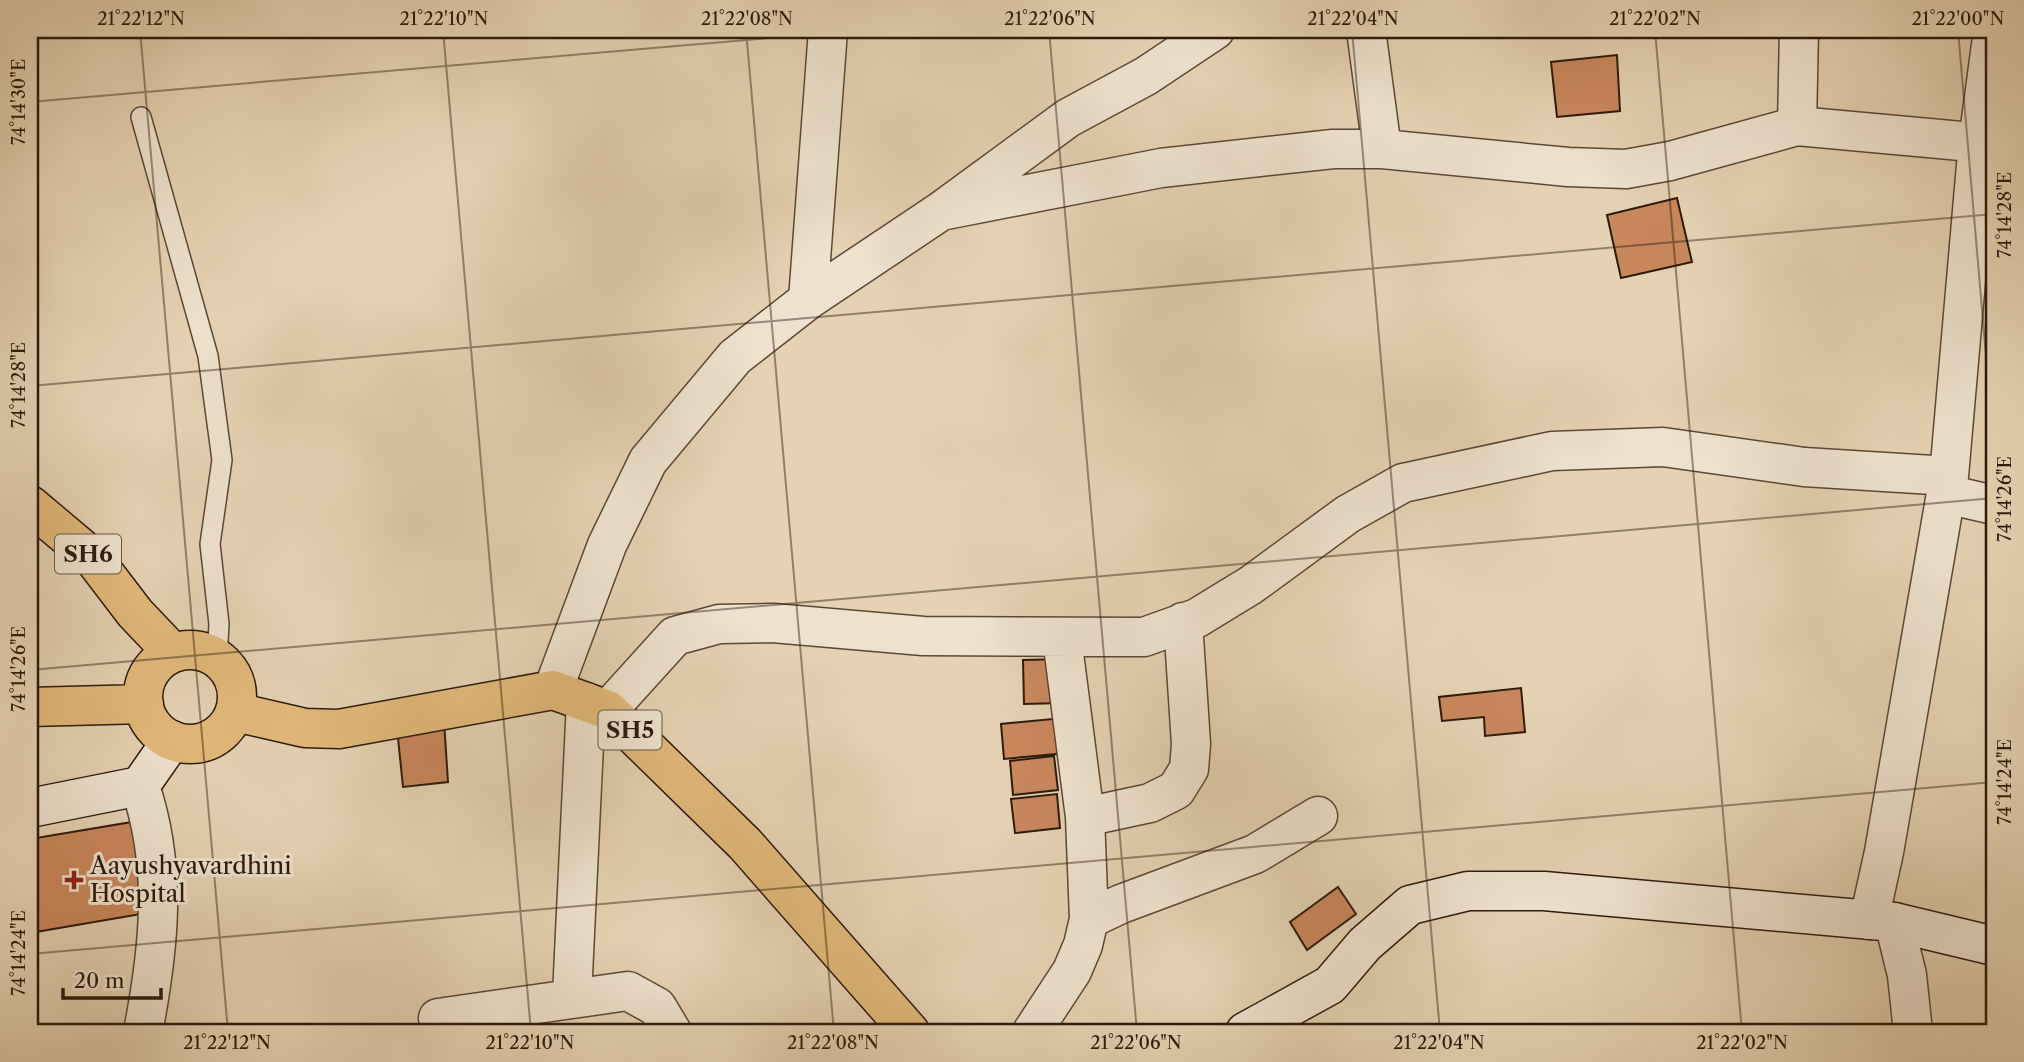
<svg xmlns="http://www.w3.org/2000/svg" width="2024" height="1062" viewBox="0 0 2024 1062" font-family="'Libre Caslon Text',serif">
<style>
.building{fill:#c9875c;stroke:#2c1a0d;stroke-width:2}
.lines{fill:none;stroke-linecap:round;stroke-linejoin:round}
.lane-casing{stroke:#5a4836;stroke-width:22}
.street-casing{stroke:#5a4836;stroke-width:41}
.secondary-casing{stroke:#2c1a0d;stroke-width:41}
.primary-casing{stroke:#2c1a0d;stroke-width:41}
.lane{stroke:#eee2ce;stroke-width:19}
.street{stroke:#eee2ce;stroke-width:38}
.secondary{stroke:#eee2ce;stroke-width:38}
.primary{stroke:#e2b97a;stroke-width:38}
.ticks{fill:none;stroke:#2c1a0d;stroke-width:2;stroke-opacity:0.45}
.poi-dot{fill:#8f2418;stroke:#eee2ce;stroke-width:2.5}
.labels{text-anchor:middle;stroke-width:6;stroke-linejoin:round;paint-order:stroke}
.shield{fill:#eee2ce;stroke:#665647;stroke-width:2}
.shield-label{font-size:23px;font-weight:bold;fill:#2c1a0d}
.poi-label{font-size:24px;fill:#2c1a0d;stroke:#eee2ce;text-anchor:start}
.neatline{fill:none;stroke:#2c1a0d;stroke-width:2.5}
.ticks-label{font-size:18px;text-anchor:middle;fill:#2c1a0d}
</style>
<rect width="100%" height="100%" fill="#e5d2b3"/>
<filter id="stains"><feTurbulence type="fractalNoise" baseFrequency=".00286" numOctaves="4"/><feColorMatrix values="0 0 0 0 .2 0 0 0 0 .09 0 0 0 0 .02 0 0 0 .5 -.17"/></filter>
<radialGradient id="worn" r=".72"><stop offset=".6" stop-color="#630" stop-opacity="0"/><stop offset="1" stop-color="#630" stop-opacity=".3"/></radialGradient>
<!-- building -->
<path class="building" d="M1617 55 1620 111 1557 117 1551 62Z
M1677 198 1692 262 1621 278 1607 215Z
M1064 659V703L1024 704 1023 660Z
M1521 688 1525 732 1485 736 1484 717 1442 721 1439 697Z
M1063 718 1067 753 1004 759 1001 724Z
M444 721 448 782 403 787 397 728Z
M1054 756 1058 790 1013 795 1010 761Z
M1057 794 1060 828 1015 833 1011 799Z
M132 822 147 913 30 933V839Z
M1338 887 1356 914 1307 950 1290 922Z"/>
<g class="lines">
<defs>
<path id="lane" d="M141 117 208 356 222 460 210 544 219 624 217 658"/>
<path id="street" d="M1366 30 1382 149
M1797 126 1799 30
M941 211 1161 168 1333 149H1382L1568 167 1626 169 1670 161 1797 126 1994 144
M808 300 828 30
M1946 494 1994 505
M553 690 607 545 648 461 735 357 808 300 941 211 1068 118 1146 76 1215 30
M608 710 675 636 719 624 773 623 923 636 1144 637 1197 618 1251 585 1348 514 1403 483 1552 451 1663 447 1804 467 1949 476
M140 786C168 869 159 948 143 1032
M1085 817 1150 803 1176 790 1189 769 1191 744 1183 622
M1089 919 1121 904 1255 854 1318 816
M1869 920 1884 852 1949 476 1978 142 1993 30
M1894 922 1907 975 1913 1032
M572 996 586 702
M438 1018 628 991 657 1007 672 1032
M1032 1032 1072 971 1083 945 1089 919 1085 817 1062 638"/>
<path id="secondary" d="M30 808 140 786 172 740
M1245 1032 1330 985 1365 944 1410 905 1468 891H1544L1894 922 1994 946"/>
<path id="primary" d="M30 505 93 558 135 613 173 653
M143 697a47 47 0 1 1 94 0a47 47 0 1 1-94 0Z
M30 707 144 704
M235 712 305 728 339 729 553 690 608 710 745 844 910 1032"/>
</defs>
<!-- lane casing -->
<use href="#lane" class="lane-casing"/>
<!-- street casing -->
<use href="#street" class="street-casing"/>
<!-- secondary casing -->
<use href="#secondary" class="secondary-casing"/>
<!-- primary casing -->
<use href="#primary" class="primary-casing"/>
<!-- lane -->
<use href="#lane" class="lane"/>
<!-- street -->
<use href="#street" class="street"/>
<!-- secondary -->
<use href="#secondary" class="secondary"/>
<!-- primary -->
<use href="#primary" class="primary"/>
</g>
<!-- ticks -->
<path class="ticks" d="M140 30 228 1032M443 30 531 1032M746 30 834 1032M1049 30 1137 1032M1352 30 1440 1032M1655 30 1742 1032M1958 30 1994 449M30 102 861 30M30 386 1994 214M30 670 1994 498M30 954 1994 782"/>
<!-- markers -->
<path class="poi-dot" d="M70.5 869.5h7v7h7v7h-7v7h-7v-7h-7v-7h7z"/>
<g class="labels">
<!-- shield labels -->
<g class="shield">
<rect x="55" y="534.5" width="66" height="39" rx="5"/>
<rect x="598.5" y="710.5" width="63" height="39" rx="5"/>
</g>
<g class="shield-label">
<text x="88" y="562">SH6</text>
<text x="630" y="738">SH5</text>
</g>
<!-- poi labels -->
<g class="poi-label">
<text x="90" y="874">Aayushyavardhini<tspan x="90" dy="28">Hospital</tspan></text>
</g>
</g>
<!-- margin -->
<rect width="2024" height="1062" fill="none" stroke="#e5d2b3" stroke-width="77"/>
<!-- scale -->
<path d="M63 988v10h98v-10" fill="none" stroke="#2c1a0d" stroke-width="3.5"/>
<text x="74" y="988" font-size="21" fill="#2c1a0d" stroke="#eee2ce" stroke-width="5" paint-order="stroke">20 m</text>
<rect x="38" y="38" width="1948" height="986" class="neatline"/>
<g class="ticks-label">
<text x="141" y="25">21°22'12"N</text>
<text x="444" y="25">21°22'10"N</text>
<text x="747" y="25">21°22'08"N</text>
<text x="1050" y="25">21°22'06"N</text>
<text x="1353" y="25">21°22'04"N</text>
<text x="1655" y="25">21°22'02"N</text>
<text x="1958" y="25">21°22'00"N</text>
<text transform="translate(19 102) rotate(-90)" y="6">74°14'30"E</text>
<text transform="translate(2005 215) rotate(-90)" y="6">74°14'28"E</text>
<text transform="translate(19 385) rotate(-90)" y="6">74°14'28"E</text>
<text transform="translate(2005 499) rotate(-90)" y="6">74°14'26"E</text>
<text transform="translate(19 669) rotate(-90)" y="6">74°14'26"E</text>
<text transform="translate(2005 782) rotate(-90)" y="6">74°14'24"E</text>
<text transform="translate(19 953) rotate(-90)" y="6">74°14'24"E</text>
<text x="227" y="1049">21°22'12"N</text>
<text x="530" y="1049">21°22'10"N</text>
<text x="833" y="1049">21°22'08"N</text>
<text x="1136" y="1049">21°22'06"N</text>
<text x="1439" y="1049">21°22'04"N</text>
<text x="1742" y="1049">21°22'02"N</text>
</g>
<rect width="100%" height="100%" filter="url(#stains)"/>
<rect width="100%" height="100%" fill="url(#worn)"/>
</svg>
